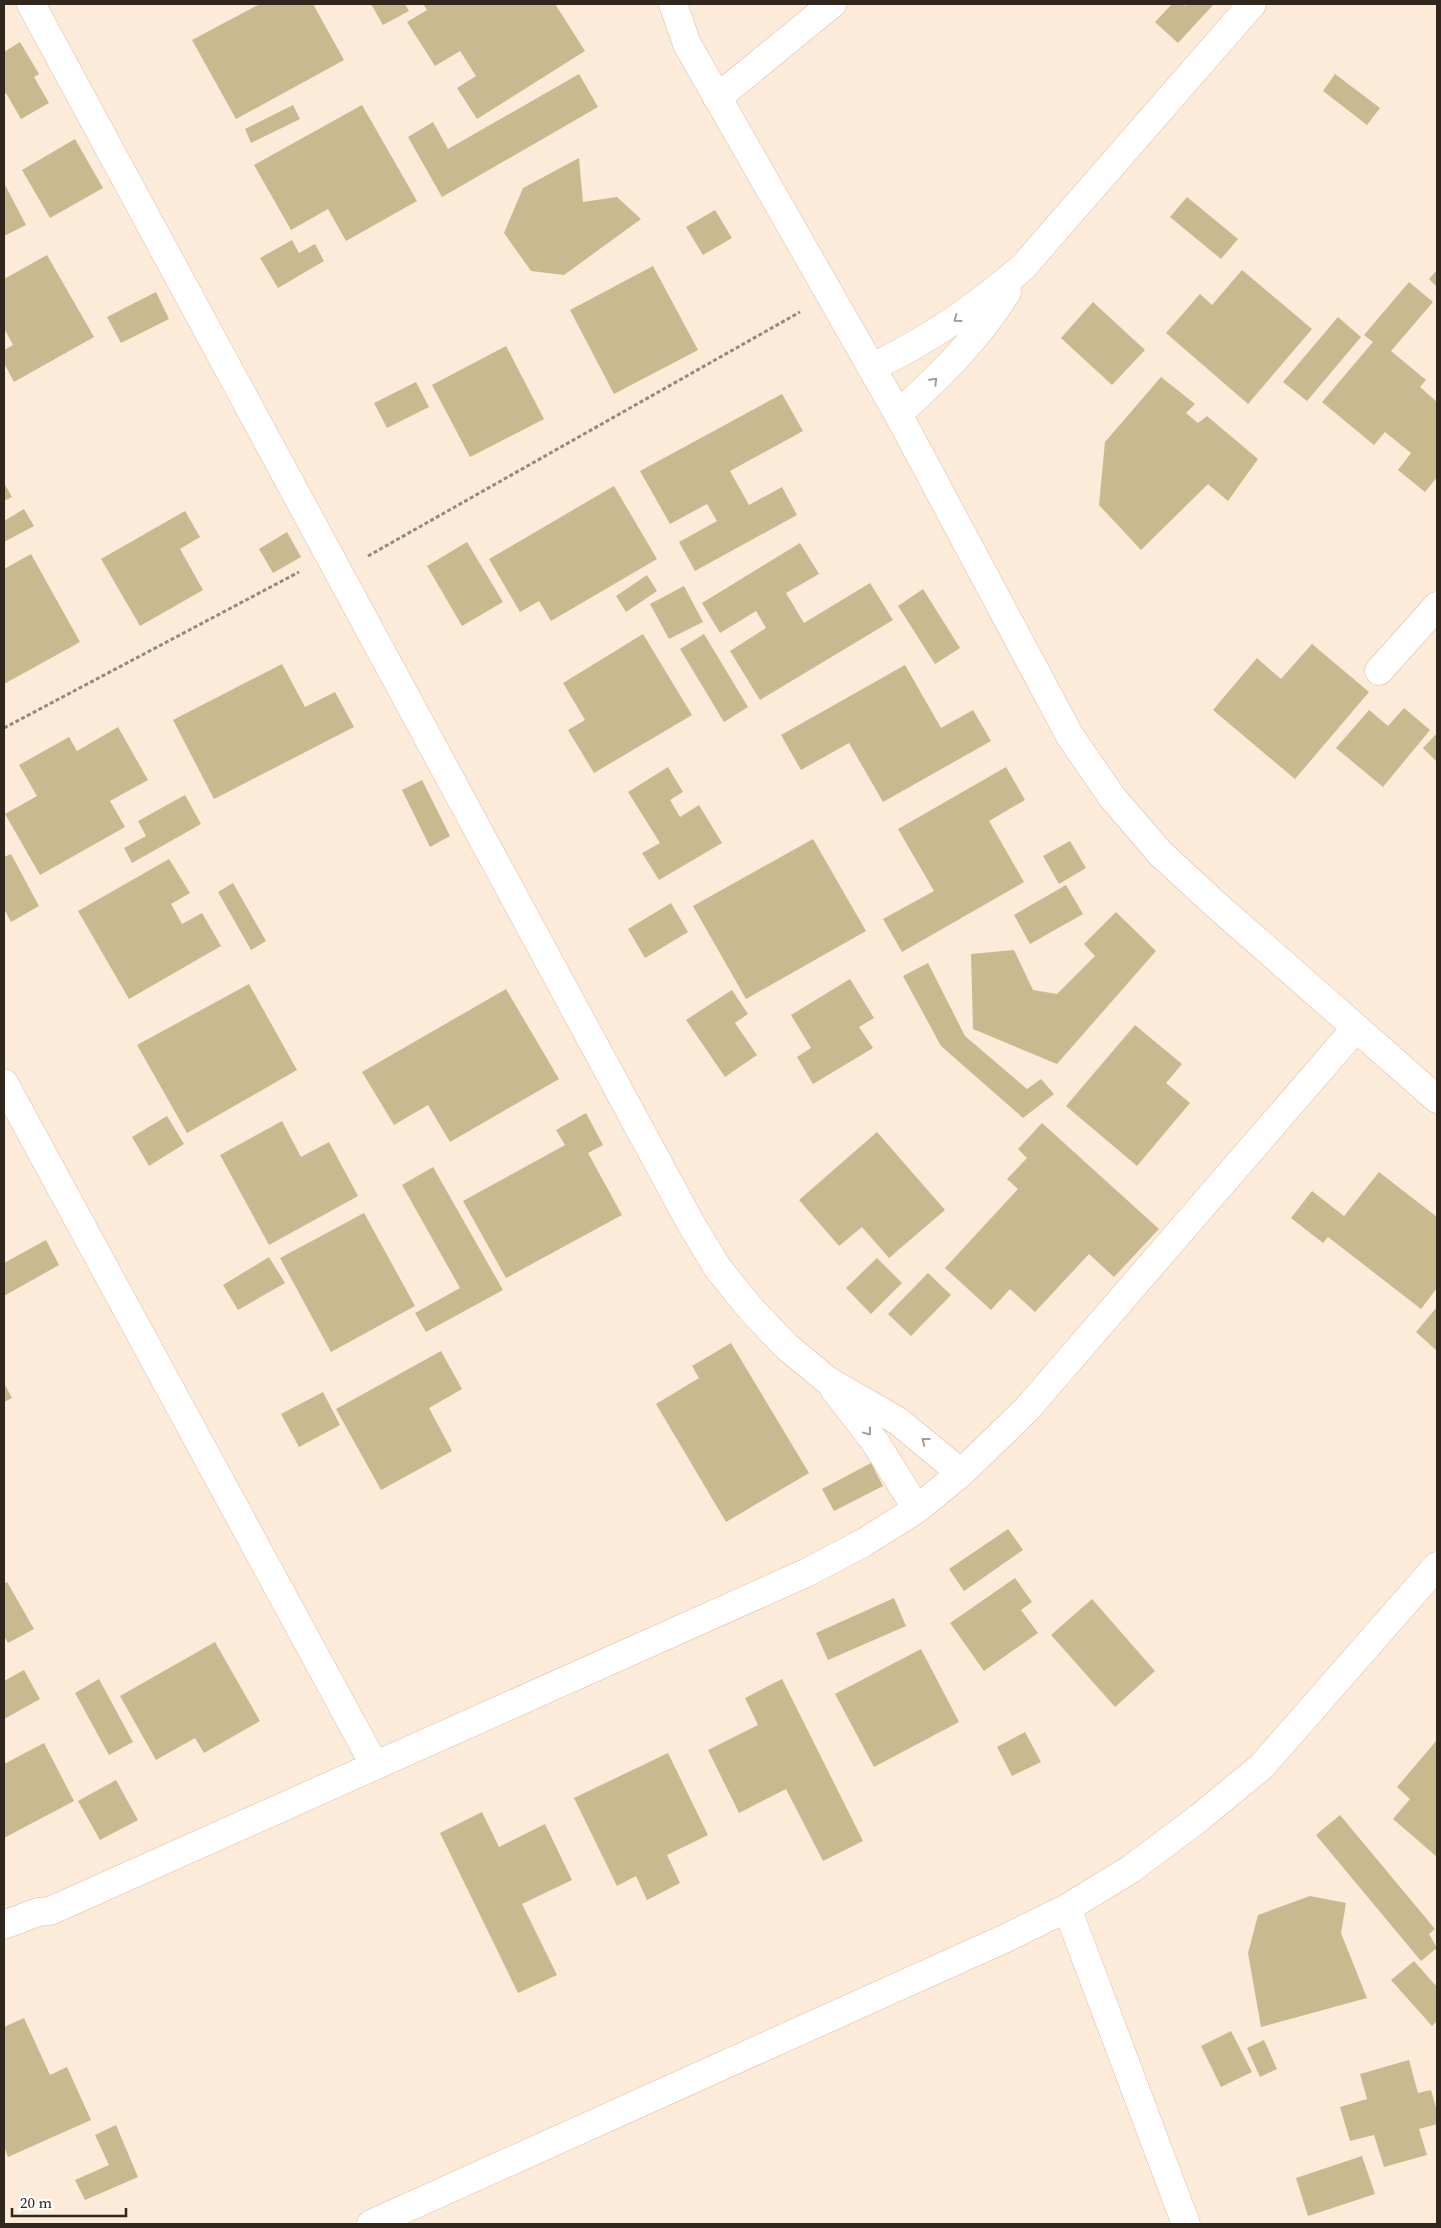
<svg xmlns="http://www.w3.org/2000/svg" width="1441" height="2228" viewBox="0 0 1441 2228" font-family="'Source Serif 4',serif">
<style>
.building{fill:#c8b98e}
.lines{fill:none;stroke-linecap:round;stroke-linejoin:round}
.minor-casing{stroke:#dbbea2;stroke-width:29}
.path{stroke:#97887a;stroke-width:3;stroke-dasharray:4 2.5;stroke-linecap:butt}
.minor{stroke:#fff;stroke-width:28}
.oneway{stroke:#a29d98}
</style>
<rect width="100%" height="100%" fill="#fdebda"/>
<!-- building -->
<path class="building" d="M260 4H313L344 60 236 119 192 40Z
M371 4H405L409 11 383 25Z
M423 4H555L585 51 477 119 457 88 476 76 460 51 435 66 407 22 427 10Z
M1172 4H1183L1185 6 1187 4H1214L1178 43 1155 22Z
M20 42 39 74 34 77 49 103 21 119 6 93 4 94V52Z
M579 74 598 107 442 197 408 137 433 122 448 149Z
M1335 74 1380 108 1367 125 1323 91Z
M293 105 300 119 251 143 245 129Z
M362 105 417 201 346 241 328 209 291 230 254 165Z
M75 139 103 188 50 218 22 170Z
M579 158 583 202 617 197 641 219 564 275 531 271 504 233 523 188Z
M4 183 26 225 4 236Z
M1187 197 1238 239 1221 259 1170 217Z
M715 210 732 238 703 255 686 227Z
M292 240 299 253 315 244 324 261 278 288 260 258Z
M47 255 94 337 14 382 4 363V350L13 345 4 328V279Z
M653 266 698 350 614 394 570 310Z
M1242 270 1312 329 1248 404 1166 333 1200 294 1212 305Z
M1437 270V287L1429 279Z
M1409 282 1433 302 1391 351 1426 380 1420 387 1437 402V477L1425 492 1398 470 1411 453 1385 432 1374 445 1322 402 1373 342 1364 335Z
M156 292 169 319 121 343 107 317Z
M1093 302 1145 350 1112 385 1061 338Z
M1338 317 1361 337 1307 401 1283 382Z
M506 346 544 419 470 457 432 385Z
M1161 377 1195 404 1186 413 1198 423 1207 416 1258 459 1228 501 1208 484 1141 550 1099 505 1105 442Z
M416 382 429 407 387 428 374 403Z
M782 394 803 431 730 471 749 505 782 487 797 515 695 571 679 542 717 521 707 504 670 524 640 471Z
M4 483 12 497 4 501Z
M614 486 657 559 551 621 539 601 520 612 489 559Z
M24 509 34 526 4 542V521Z
M185 511 200 537 180 549 203 590 140 626 101 559Z
M287 532 301 557 273 573 259 549Z
M467 542 503 602 462 626 427 566Z
M800 543 819 574 786 593 804 623 870 583 893 620 760 700 730 651 766 628 756 611 720 633 702 603Z
M31 554 80 642 4 684V569Z
M647 575 657 591 626 612 616 596Z
M684 586 703 622 669 639 650 604Z
M923 589 960 648 935 664 898 606Z
M643 634 692 715 594 773 568 730 585 720 563 683Z
M704 634 748 707 724 722 680 649Z
M1312 644 1369 692 1295 779 1213 710 1257 658 1281 679Z
M282 664 305 707 335 692 354 727 214 799 173 720Z
M905 665 941 728 973 710 991 741 883 802 849 743 801 770 781 735Z
M1404 708 1430 730 1383 787 1336 748 1369 710 1388 726Z
M118 727 148 780 110 801 125 827 40 875 5 814 37 796 19 765 69 737 77 751Z
M1437 733V762L1423 748Z
M668 767 683 792 670 800 680 817 699 805 722 843 659 880 642 853 660 843 628 792Z
M1006 767 1025 800 989 821 1024 882 902 952 883 919 934 891 898 829Z
M422 780 450 836 430 847 402 790Z
M185 795 201 824 132 863 124 848 146 836 138 821Z
M813 839 866 931 746 999 693 906Z
M1070 841 1086 868 1059 884 1043 856Z
M11 854 39 906 11 922 4 909V857Z
M169 859 190 893 171 904 182 924 202 913 221 946 129 999 78 911Z
M233 883 266 941 251 950 218 892Z
M1066 885 1083 914 1030 944 1014 915Z
M671 903 688 932 645 958 628 929Z
M1116 912 1156 951 1057 1064 973 1029 971 954 1014 950 1033 990 1057 994 1095 956 1084 944Z
M928 963 965 1036 1027 1089 1041 1079 1054 1094 1023 1118 941 1046 903 976Z
M850 979 874 1018 859 1027 873 1048 813 1084 797 1057 811 1048 791 1015Z
M249 984 297 1070 187 1133 137 1045Z
M506 989 559 1079 450 1142 428 1105 394 1125 362 1072Z
M732 990 748 1014 735 1023 757 1055 725 1077 686 1020Z
M1135 1025 1182 1064 1166 1083 1190 1103 1137 1166 1066 1106Z
M586 1113 603 1145 588 1153 622 1215 506 1278 463 1201 565 1145 556 1130Z
M167 1116 184 1144 149 1166 132 1137Z
M282 1121 301 1157 329 1142 358 1196 269 1245 220 1155Z
M1042 1123 1159 1229 1114 1277 1089 1254 1035 1312 1010 1289 991 1310 945 1268 1018 1189 1007 1179 1027 1158 1018 1149Z
M877 1132 945 1210 889 1258 862 1227 839 1246 799 1200Z
M433 1167 503 1290 426 1332 415 1313 460 1288 402 1185Z
M1379 1172 1437 1217V1288L1421 1309 1328 1237 1323 1243 1291 1218 1312 1191 1344 1216Z
M364 1213 415 1306 331 1352 280 1258Z
M46 1240 59 1265 4 1296V1263Z
M269 1257 285 1283 238 1310 223 1285Z
M877 1258 902 1283 871 1314 846 1288Z
M928 1273 951 1295 911 1336 888 1314Z
M1437 1307V1351L1416 1332Z
M731 1343 809 1473 726 1522 656 1404 699 1378 692 1366Z
M441 1351 462 1389 429 1408 452 1451 381 1490 336 1409Z
M4 1383 12 1398 4 1402Z
M323 1392 340 1425 299 1447 281 1414Z
M871 1463 883 1486 834 1511 822 1489Z
M1008 1529 1023 1550 964 1591 949 1569Z
M1015 1578 1032 1602 1021 1610 1038 1633 984 1671 950 1623Z
M7 1582 34 1629 8 1643 4 1636V1584Z
M894 1598 906 1626 828 1660 816 1633Z
M1092 1599 1155 1671 1115 1707 1051 1635Z
M215 1642 260 1721 204 1753 195 1738 156 1760 120 1696Z
M921 1649 959 1722 874 1767 835 1694Z
M24 1670 40 1699 4 1719V1681Z
M99 1679 133 1742 109 1755 75 1693Z
M782 1679 863 1841 823 1861 786 1789 739 1813 708 1750 758 1725 745 1698Z
M1025 1732 1041 1762 1012 1776 997 1747Z
M1437 1740V1857L1393 1819 1410 1799 1397 1787Z
M44 1743 74 1801 4 1838V1764Z
M668 1753 708 1835 667 1855 680 1883 647 1900 636 1876 617 1886 574 1798Z
M116 1780 138 1820 100 1840 78 1801Z
M482 1812 499 1847 545 1824 572 1880 522 1904 557 1975 518 1993 440 1833Z
M1340 1815 1435 1929 1429 1934 1437 1948 1421 1961 1316 1835Z
M1310 1896 1346 1903 1341 1933 1367 1998 1261 2027 1248 1953 1258 1915Z
M1414 1961 1437 1987V2021L1432 2026 1391 1980Z
M24 2018 50 2075 67 2067 91 2120 8 2157 4 2146V2027Z
M1231 2031 1252 2072 1221 2087 1201 2046Z
M1264 2040 1277 2069 1260 2077 1247 2048Z
M1409 2060 1418 2093 1431 2090 1437 2111V2124L1419 2129 1427 2155 1384 2167 1374 2135 1350 2141 1340 2107 1367 2099 1360 2074Z
M116 2125 138 2177 85 2200 75 2180 109 2165 95 2135Z
M1362 2156 1375 2194 1308 2216 1296 2178Z"/>
<g class="lines">
<defs>
<path id="minor" d="M31 4 690 1222 717 1267 750 1308 786 1346 827 1380 898 1421 961 1473
M673 4 687 44 898 414 1070 736 1112 797 1160 853 1214 903 1437 1099
M717 98 832 4
M873 367C930 339 974 309 1023 267L1252 4
M898 414C939 377 978 339 1007 292
M1379 671 1437 606
M4 1083 375 1766
M834 1389 875 1442 917 1509
M1067 1908 1186 2224
M4 1925 38 1912 50 1911 806 1573 863 1543 917 1509 961 1473 1026 1410 1356 1028
M371 2224 1006 1938 1067 1908 1131 1869 1199 1818 1262 1766 1437 1566"/>
</defs>
<!-- minor casing -->
<use href="#minor" class="minor-casing"/>
<!-- path -->
<path class="path" d="M368 556 800 312
M4 728 299 572"/>
<!-- minor -->
<use href="#minor" class="minor"/>
</g>
<!-- one-way arrows -->
<defs><path id="oneway-chevron" d="M-2-3.5L2.5 0L-2 3.5" fill="none" stroke-width="1.6" stroke-linecap="round" stroke-linejoin="round" transform="scale(1.25)"/></defs>
<g class="oneway">
<use href="#oneway-chevron" transform="translate(957 319) rotate(144)"/>
<use href="#oneway-chevron" transform="translate(934 381) rotate(-45)"/>
<use href="#oneway-chevron" transform="translate(868 1432) rotate(53)"/>
<use href="#oneway-chevron" transform="translate(925 1441) rotate(-142)"/>
</g>
<!-- border -->
<rect width="1441" height="2228" fill="none" stroke="#31261b" stroke-width="10"/>
<!-- scale -->
<path d="M12 2208v8h114v-8" fill="none" stroke="#31261b" stroke-width="2.5"/>
<text x="20" y="2208" font-size="15" fill="#31261b" stroke="#ffffff" stroke-width="4" paint-order="stroke">20 m</text>
</svg>
